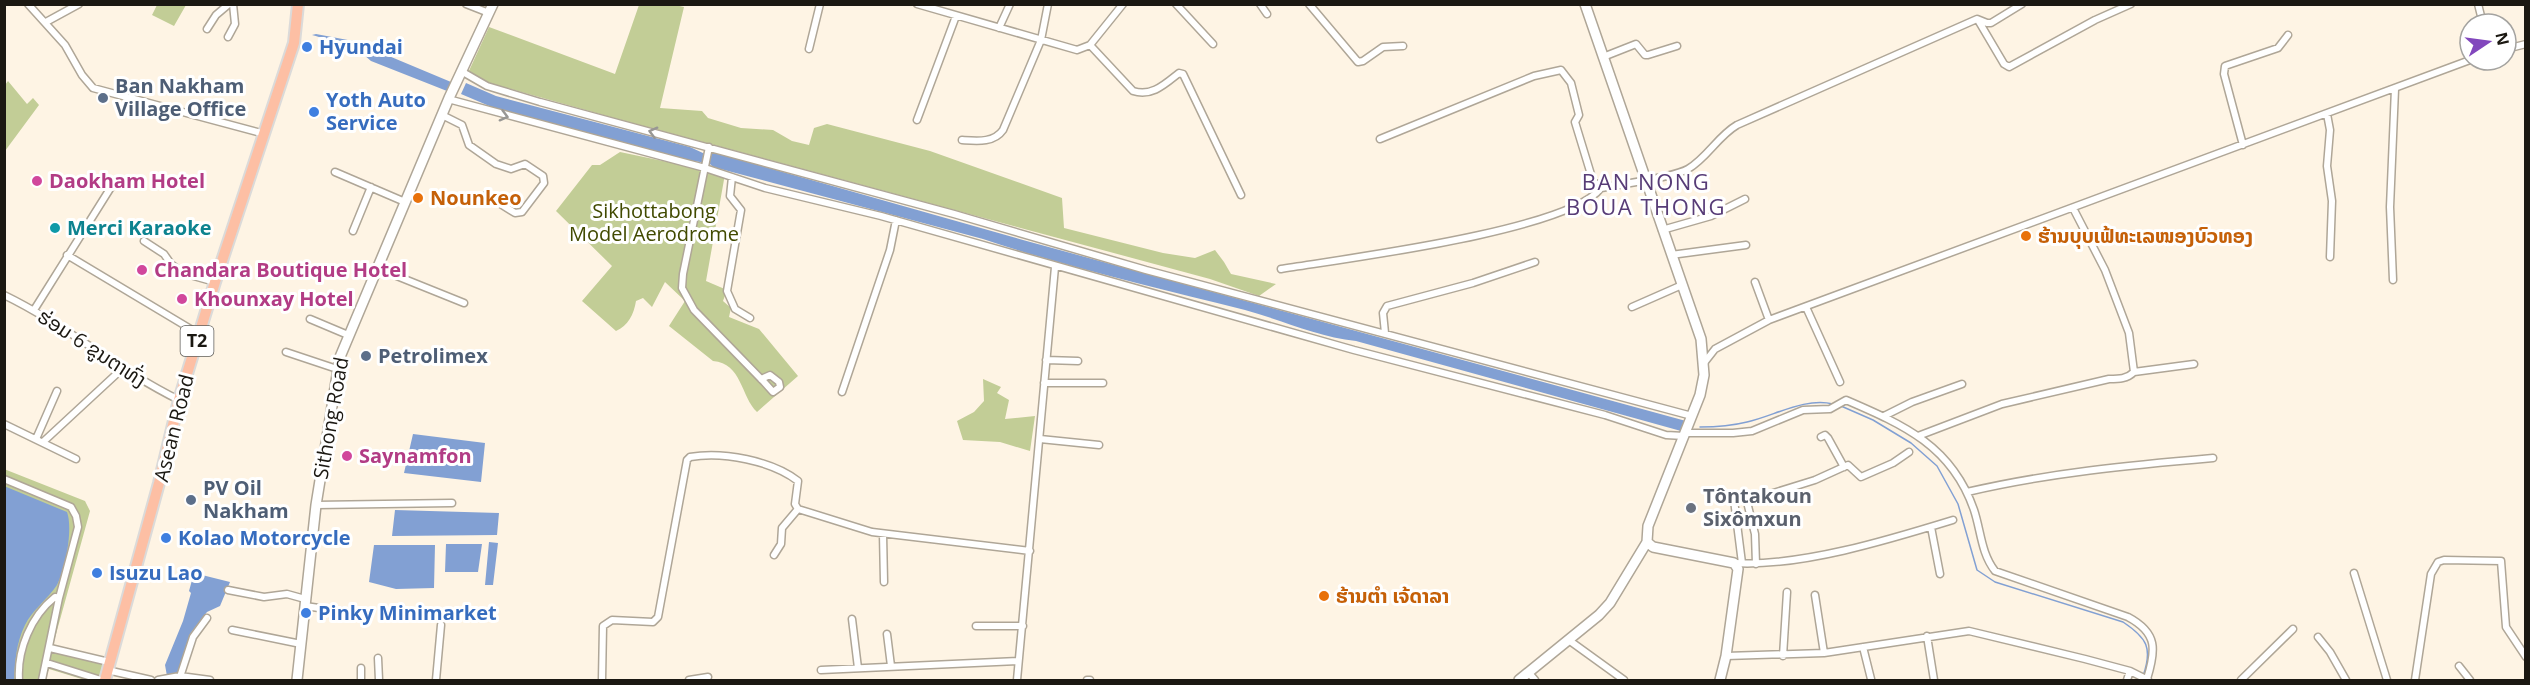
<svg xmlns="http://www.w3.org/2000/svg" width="2530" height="685" viewBox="0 0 2530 685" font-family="'Open Sans','Noto Sans Lao',sans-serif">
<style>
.green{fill:#c2cd96}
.water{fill:#82a0d3}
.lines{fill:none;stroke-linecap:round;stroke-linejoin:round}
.stream{stroke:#82a0d3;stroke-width:1.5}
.street-casing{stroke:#afa697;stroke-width:9}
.secondary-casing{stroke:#afa697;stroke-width:12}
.primary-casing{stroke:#dbdad9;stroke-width:14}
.street{stroke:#fff;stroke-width:6}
.secondary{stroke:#fff;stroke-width:9}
.primary{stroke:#fdbfa4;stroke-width:10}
.oneway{stroke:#989794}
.shop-dot{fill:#3f7fe0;stroke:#fff;stroke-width:2}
.service-dot{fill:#5c6f8a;stroke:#fff;stroke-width:2}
.hotel-dot{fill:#d1479c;stroke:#fff;stroke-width:2}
.food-dot{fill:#e8710a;stroke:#fff;stroke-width:2}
.culture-dot{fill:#0f9aa8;stroke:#fff;stroke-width:2}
.worship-dot{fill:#6b7280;stroke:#fff;stroke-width:2}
.labels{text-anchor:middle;stroke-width:6;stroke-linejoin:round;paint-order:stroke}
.shield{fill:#fff;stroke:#5f5d59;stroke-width:1.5}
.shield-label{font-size:18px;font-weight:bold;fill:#1b1812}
.shop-label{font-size:20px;font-weight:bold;fill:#366cbe;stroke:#fff;text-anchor:start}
.service-label{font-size:20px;font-weight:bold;fill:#4e5e75;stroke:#fff;text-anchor:start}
.hotel-label{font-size:20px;font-weight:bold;fill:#b23c85;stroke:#fff;text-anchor:start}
.food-label{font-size:20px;font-weight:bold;fill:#c56008;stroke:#fff;text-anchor:start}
.park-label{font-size:20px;fill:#414a00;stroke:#fff}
.culture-label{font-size:20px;font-weight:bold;fill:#0d838f;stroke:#fff;text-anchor:start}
.street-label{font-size:20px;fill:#1b1812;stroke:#fff}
.worship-label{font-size:20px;font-weight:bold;fill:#5b616d;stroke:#fff;text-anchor:start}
.quarter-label{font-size:22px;letter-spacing:1.5px;fill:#573c77;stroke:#fff}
</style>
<rect width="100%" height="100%" fill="#fef4e4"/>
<!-- green -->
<path class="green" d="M157 5V4L186 5 174 26 152 15Z
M639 5H675L684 7 660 108 702 111 708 118 741 128 773 130 792 141 809 145 814 128 827 124 930 151 1062 198 1064 228 1163 253 1195 258 1215 250 1224 262 1231 274 1276 284 1259 296 1210 279 621 120 489 83 468 73 489 27 615 74Z
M8 81 27 104 33 98 39 105 5 151V85Z
M620 152 725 174 706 281 727 290 723 301 731 308 729 317 759 329 798 376 757 412C741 397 742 363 713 361L669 326 685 301 665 282 652 307 643 298 636 301C634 314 628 326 616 331L582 301 612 266 556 211 592 165H600Z
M983 379 1001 387 997 393 1009 400 1005 419 1035 416 1030 451 1000 442 963 440 957 421 974 412 984 401Z
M4 469 85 501 90 511 53 645 104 658 99 680H85L49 669 45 680H5Z"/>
<!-- water -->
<path class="water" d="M316 34 353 41 451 82 447 91 371 61C355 45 332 41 312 35Z
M466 83 496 96 690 147 705 154H720L1023 240 1686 421 1681 431 1356 341C1318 337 1282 320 1245 310 1158 288 1069 268 983 239L713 167 709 163 692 161 494 108 461 94Z
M413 434 485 443 481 482 404 473Z
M4 486 67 512C73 528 66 569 57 585 48 599 32 610 25 625 16 643 15 662 14 680H4Z
M395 510 499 513 497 535 392 536Z
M489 542 498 543 493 585H485Z
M446 544H482L478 572H445Z
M374 545H435L434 588 396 589 369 582Z
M194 573 230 582 220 606 207 612 190 634 178 674 167 676 165 665 183 621 191 593 189 591Z"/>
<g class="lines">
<!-- stream -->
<path class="stream" d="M1841 406 1873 420 1911 443 1937 466 1958 504 1977 570 1995 582 2123 622C2147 638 2153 648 2143 676
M1700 427C1716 427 1731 426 1747 422 1774 416 1805 397 1833 404"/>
<defs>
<path id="street" d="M28 4 65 45 82 75 93 88 265 134
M466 4 489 13
M917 4 1077 50 1090 45 1123 4
M1176 4 1213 44
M1260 4 1267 14
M1309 4 1358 62 1363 61 1383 47 1403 46
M2478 4 2483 24
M1978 20 2004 64 2009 67 2095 20 2131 4
M46 22 79 4
M999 28 1010 4
M207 29 216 15 229 4
M228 37 235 24 233 4
M1090 45 1133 91C1152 97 1165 84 1179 73L1183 74 1241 195
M809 49 820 4
M2506 49 2526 44
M1603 57 1636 44 1645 55H1648L1677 46
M461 71 487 86 540 102 954 214 1146 270 1692 416
M448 99 705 168 765 188 881 216 1354 350 1605 415 1666 435 1684 436
M2327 114 2330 130 2327 166 2332 201 2330 257
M442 115 462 125 469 145 496 164 511 169 525 164 543 176 544 183 522 212 515 213 486 195
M917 120 956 16
M1380 139 1534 76 1561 70 1571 83 1579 115 1575 122 1593 181 1601 188C1621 184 1672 178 1688 169 1707 158 1718 136 1737 125L1977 19 1987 23H1991L2022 4
M962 140C977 141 994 143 1003 130L1041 40 1048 4
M2243 145 2224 74 2225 66 2278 48 2288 35
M709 147 683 274 682 288 694 310 764 382 773 392 780 387 779 382 770 375 761 379
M335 172 405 202
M732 177 730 196 741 210 727 291 735 309 750 318
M2073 208 2105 270 2129 333 2134 372 2194 364
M1662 230 1711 216 1745 199
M353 231 371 187
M144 241 164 254 171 264 183 273 215 282
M67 255 199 334
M1671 255 1746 245
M377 268 464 303
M1281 269C1342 259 1568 231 1601 188
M2393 280 2390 207 2395 89
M1755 282 1769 320
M4 295C66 325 118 370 179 400
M1632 307 1682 285
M1806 307 1840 382
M34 310 113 184
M310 319 348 335
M1385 333 1383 313 1387 306 1473 283 1535 262
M286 352 337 369
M1046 360 1078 361
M1704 363 1715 349 1769 320 2470 60
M1044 383H1103
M842 392 890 250 896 220
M1884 416 1912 402 1962 384
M4 424 76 459
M1686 433H1733L1752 431 1803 410 1830 409 1846 400C1904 425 1952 446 1974 510 1981 531 1981 553 1995 571L2128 617C2158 633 2156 650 2147 679
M1918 436 2002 404 2109 379C2119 379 2127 379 2134 372
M1821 437 1825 435 1828 438 1844 467
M36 439 57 391
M1040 439 1099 445
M43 442 123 368
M4 479 71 507 76 516 78 527 59 598 42 680
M1967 492C2048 473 2131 465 2213 458
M1734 500 1742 563
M316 505 452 503
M798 509 872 532 1030 551
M1931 527 1940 574
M883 534 884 582
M774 555 781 544 782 528 798 509
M1734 563C1800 567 1888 540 1953 520
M1756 564 1755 534 1748 506 1751 500 1815 480 1848 465 1861 477 1893 463 1909 452
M2354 573 2387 680
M228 590 264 597 287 594 305 599
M1815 595 1824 653
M305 606 368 615
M852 619 858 668
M976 626H1023
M232 630 301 644
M887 634 891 666
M1927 636 1934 680
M2318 637 2330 652 2346 680
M1570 641 1624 680
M1863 647 1871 679
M50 648 109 662
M1726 656 1824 653 1969 631 2085 659 2130 671 2148 680
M1783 656 1787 592
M378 658 379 680
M47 663 101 680
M2459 666 2470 680
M107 670 151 680
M821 670 1018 661
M1529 673 1535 680
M19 680C17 650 31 616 55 597L59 598
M158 680 180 676 210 680
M179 680 193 637 207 618
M361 680V668
M436 680 441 625
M602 680 603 626 612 620 653 622 658 617 687 460 690 457C723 451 772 461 798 481L795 504 798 509
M689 680 708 677
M1017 680 1055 267
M1087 680H1090
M2127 680 2130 671
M2241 680 2293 629
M2415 680 2431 574 2438 562 2444 560 2501 561 2506 627 2526 657"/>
<path id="secondary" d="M1647 542 1653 547 1734 563 1738 569 1726 656 1720 680
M297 680 316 505 340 357 449 98 493 4
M1519 680 1599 615 1610 603 1647 542 1648 526 1700 395 1704 375 1701 339 1585 4"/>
<path id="primary" d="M105 680 159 483 179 400 215 282 294 43 298 4"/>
</defs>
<!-- street casing -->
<use href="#street" class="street-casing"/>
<!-- secondary casing -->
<use href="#secondary" class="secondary-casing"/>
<!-- primary casing -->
<use href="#primary" class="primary-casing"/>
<!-- street -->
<use href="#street" class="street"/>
<!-- secondary -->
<use href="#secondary" class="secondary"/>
<!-- primary -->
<use href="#primary" class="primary"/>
</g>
<!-- one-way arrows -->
<defs><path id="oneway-chevron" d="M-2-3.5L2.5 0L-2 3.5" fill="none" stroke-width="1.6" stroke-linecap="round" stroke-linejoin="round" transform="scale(1.5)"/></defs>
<g class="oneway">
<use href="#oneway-chevron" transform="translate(504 116) rotate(15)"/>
<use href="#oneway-chevron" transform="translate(653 132) rotate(-165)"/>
</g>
<!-- markers -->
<g class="shop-dot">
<circle cx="307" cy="47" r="6"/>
<circle cx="314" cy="112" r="6"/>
<circle cx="166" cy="538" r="6"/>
<circle cx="97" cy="573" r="6"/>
<circle cx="306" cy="613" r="6"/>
</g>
<g class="service-dot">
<circle cx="103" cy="98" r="6"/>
<circle cx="366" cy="356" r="6"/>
<circle cx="191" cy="500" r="6"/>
</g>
<g class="hotel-dot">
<circle cx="37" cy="181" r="6"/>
<circle cx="142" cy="270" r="6"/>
<circle cx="182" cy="299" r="6"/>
<circle cx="347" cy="456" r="6"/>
</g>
<g class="food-dot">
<circle cx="418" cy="198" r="6"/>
<circle cx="2026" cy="236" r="6"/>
<circle cx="1324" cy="596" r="6"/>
</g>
<circle class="culture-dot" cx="55" cy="228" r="6"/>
<circle class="worship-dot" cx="1691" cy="508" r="6"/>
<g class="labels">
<!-- shield labels -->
<rect class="shield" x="180.5" y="326" width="33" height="30" rx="4.5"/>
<g class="shield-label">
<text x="197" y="347">T2</text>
</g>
<!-- shop labels -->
<g class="shop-label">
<text x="319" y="54">Hyundai</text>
<text x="326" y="107">Yoth Auto<tspan x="326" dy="23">Service</tspan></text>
<text x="178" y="545">Kolao Motorcycle</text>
<text x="109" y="580">Isuzu Lao</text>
<text x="318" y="620">Pinky Minimarket</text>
</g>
<!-- service labels -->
<g class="service-label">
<text x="115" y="93">Ban Nakham<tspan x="115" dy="23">Village Office</tspan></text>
<text x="378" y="363">Petrolimex</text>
<text x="203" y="495">PV Oil<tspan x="203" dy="23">Nakham</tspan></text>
</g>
<!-- hotel labels -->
<g class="hotel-label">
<text x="49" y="188">Daokham Hotel</text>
<text x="154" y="277">Chandara Boutique Hotel</text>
<text x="194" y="306">Khounxay Hotel</text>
<text x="359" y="463">Saynamfon</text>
</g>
<!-- food labels -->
<g class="food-label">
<text x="430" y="205">Nounkeo</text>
<text x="2038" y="243">ຮ້ານບຸບເຟ້ທະເລໜອງບົວທອງ</text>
<text x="1336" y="603">ຮ້ານຕຳ ເຈ້ດາລາ</text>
</g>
<!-- park labels -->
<g class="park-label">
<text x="654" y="218">Sikhottabong<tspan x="654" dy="23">Model Aerodrome</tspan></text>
</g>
<!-- culture labels -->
<g class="culture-label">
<text x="67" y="235">Merci Karaoke</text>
</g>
<!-- street labels -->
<g class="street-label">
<text transform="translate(92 348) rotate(33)" y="7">ຮ່ອມ 6 ຂູນຕາທົ່ງ</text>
<text transform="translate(331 418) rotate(-80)" y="7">Sithong Road</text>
<text transform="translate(174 428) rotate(-76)" y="7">Asean Road</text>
</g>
<!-- worship labels -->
<g class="worship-label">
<text x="1703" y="503">Tôntakoun<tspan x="1703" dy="23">Sixômxun</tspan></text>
</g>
<!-- quarter labels -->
<g class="quarter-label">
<text x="1646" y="190">BAN NONG<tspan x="1646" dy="25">BOUA THONG</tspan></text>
</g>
</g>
<!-- border -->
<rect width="2530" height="685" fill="none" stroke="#1b1812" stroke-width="12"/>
<!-- north arrow -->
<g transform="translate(2488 42) rotate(77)"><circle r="28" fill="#ffffff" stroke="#a4a3a0" stroke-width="1.5"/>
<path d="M0-4.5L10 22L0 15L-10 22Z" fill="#8247bd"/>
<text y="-9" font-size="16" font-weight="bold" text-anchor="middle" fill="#1b1812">N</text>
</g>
</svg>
